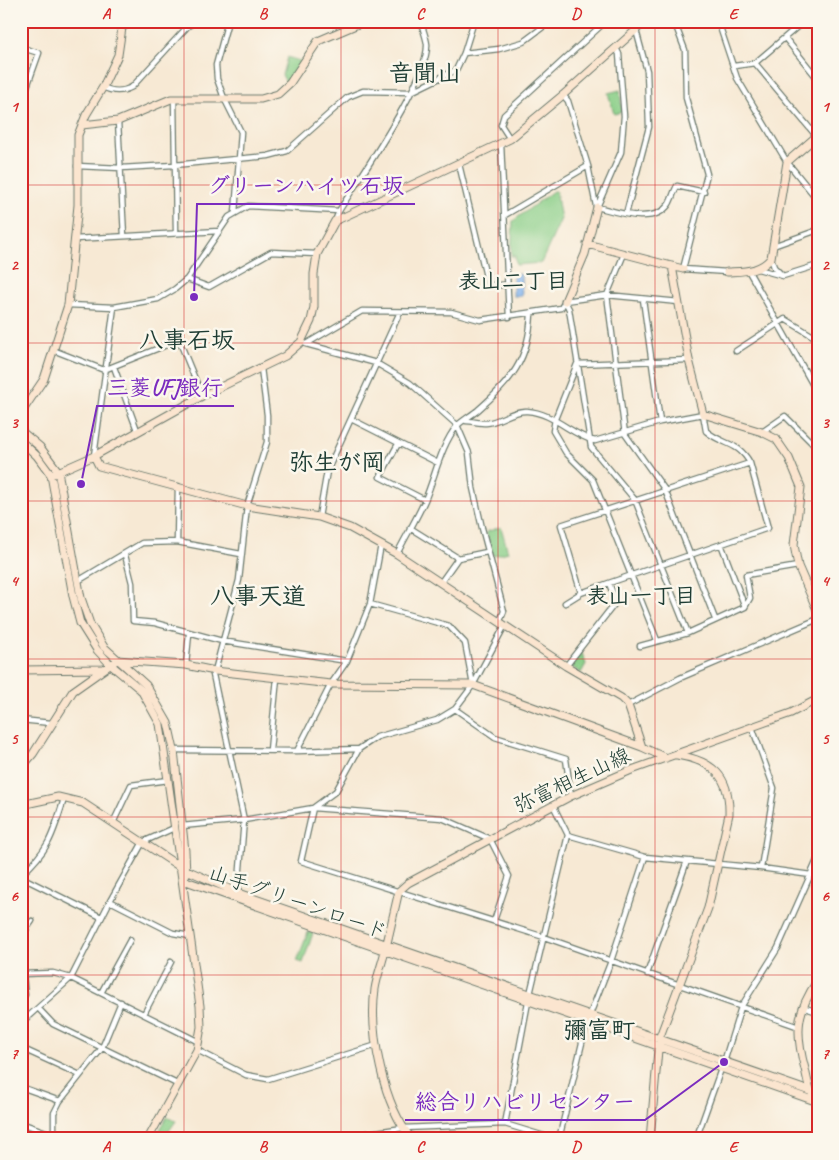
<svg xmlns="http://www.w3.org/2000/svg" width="839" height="1160" viewBox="0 0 839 1160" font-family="Caveat,'Klee One',sans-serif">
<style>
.green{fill:#89ce87;stroke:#54865e}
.water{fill:#82b2ed;stroke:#507890}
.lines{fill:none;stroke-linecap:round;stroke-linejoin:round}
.street-casing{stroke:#6b796c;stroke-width:7}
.secondary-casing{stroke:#6b796c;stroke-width:9}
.street{stroke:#fff;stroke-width:4.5}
.secondary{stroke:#fbe5cf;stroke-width:7}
.grid{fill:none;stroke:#d62828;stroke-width:1;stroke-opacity:0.55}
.labels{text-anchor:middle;stroke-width:5;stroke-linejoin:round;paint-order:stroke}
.street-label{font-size:21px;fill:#1f3d34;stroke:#fbf7ec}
.neighbourhood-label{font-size:22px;font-weight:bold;fill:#1f3d34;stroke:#fbf7ec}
.quarter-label{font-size:24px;font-weight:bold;fill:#1f3d34;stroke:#fbf7ec}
.leader{fill:none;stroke:#7b2cbf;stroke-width:2}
.callout-dot{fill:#7b2cbf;stroke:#fbf7ec;stroke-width:2}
.callout-label{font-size:22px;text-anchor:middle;font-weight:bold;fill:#7b2cbf;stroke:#fbf7ec;stroke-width:5;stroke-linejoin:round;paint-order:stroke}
.neatline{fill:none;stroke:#d62828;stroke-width:2}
.grid-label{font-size:16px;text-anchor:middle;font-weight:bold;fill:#d62828}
</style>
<rect width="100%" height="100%" fill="#fbf7ec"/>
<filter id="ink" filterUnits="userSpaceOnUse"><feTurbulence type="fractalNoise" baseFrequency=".02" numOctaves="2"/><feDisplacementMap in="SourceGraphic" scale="10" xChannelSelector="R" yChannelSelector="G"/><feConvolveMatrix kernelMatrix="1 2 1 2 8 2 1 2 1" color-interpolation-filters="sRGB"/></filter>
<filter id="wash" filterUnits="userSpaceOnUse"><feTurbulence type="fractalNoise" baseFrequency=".0096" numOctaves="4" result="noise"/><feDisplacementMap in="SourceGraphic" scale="20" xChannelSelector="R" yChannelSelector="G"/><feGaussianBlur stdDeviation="1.12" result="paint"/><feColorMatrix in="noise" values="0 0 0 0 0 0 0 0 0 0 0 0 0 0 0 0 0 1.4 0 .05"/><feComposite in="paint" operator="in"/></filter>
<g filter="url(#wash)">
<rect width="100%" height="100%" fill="#f7e9d4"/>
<!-- green -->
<path class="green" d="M287 57 303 62 289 82H286L282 75Z
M620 90 622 112 614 114 608 93Z
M553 191H556L561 219 541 263 516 265 515 256H511L513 221Z
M501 527 508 552 493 556 486 532Z
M581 651 586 664 581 673 570 666Z
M308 932 313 933 303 963 297 961Z
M167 1117 176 1121 164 1138 157 1135Z"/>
<!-- water -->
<path class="water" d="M513 274H521L522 296H513Z"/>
</g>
<g filter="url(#ink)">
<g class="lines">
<defs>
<path id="street" d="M228 21 216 65 217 79 224 98 241 132 235 213
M674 21 685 50 686 98 707 174 683 269 727 272
M718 21 737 78 787 162 818 200
M785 38 818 79
M464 53 499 49 523 42 551 21
M755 63 818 138
M21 65 26 49 39 53 24 95H21
M734 66 755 63 804 21
M103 87C112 92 123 92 132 87L188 26 196 21
M563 95 568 101 588 166 596 206
M174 99 176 232
M118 121 124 236
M510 139 501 125 504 115 606 21
M501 144 509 317
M459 164 488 285H508
M77 166 121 168 174 165 268 156 287 151 348 97 363 91 411 92 456 70 464 53 474 21
M597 207 621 152 624 116 619 54 616 48
M597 207C617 212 654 226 669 204 672 199 674 191 677 186L704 192
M626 214 649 127 647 71 636 30
M505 215 588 166
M335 221 339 211C359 178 429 79 427 44 426 36 422 28 421 21
M75 239 219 231
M773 246 818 230
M624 254 607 295 625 434 665 490 715 619
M771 258 774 267 782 275
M758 269 783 276 818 265
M748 270 818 394
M187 279 209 287 271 252 317 254
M643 299 660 422
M565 301 569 309 591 447 635 500 688 633
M68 305 114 307 158 299 175 289 187 279 229 217 248 206 339 211
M306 344 362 311 451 312 480 320 561 308 565 301 607 295 679 302
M306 344 376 363 410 383 457 425 469 453 473 488 482 528 504 611 500 621
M53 350 104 370 179 340 202 396
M736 351 785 319 818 339
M114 367 137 430
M351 419 438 463
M466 421C472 421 479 423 486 423 500 422 512 410 527 411 554 413 571 435 595 441L660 422 703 414 706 431C722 445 738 441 750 463L768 528 609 583 581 593 565 603
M762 432 785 416 818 449
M398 444 380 477 425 500
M94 456 114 307
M319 517 327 471 400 312
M410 528 458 558
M177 542 178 486
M721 544 745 607
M397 554C406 536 417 518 425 500 435 477 441 445 457 426 460 422 472 415 478 410 511 381 529 360 531 314
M125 555 132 583 133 621 155 623 222 641 347 661
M78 581 142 543 177 542 241 554
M441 582 458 558 487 552
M581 593 561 525 750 463
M370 604 449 626 465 643 473 685
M505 625 473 685 455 709 437 720 377 737 359 749 336 791 313 808 301 861 544 937 799 1027
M657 640 593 480 566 453 553 431 555 419 577 364 689 360
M640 646 688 633 745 607 750 598 746 575 798 566
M186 665 189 634
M566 666 616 602 609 583
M212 670 244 820 238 893
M215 671 239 580 247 506 267 442V415L261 368
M628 705 680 678 818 619
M455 709 495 737 566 759 571 796
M21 720 51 723
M752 727 774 788 761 868
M174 750 297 751 331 684 347 661 370 604 381 545
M270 750 277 678
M297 751 359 749
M113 823 131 785 168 780
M182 826 244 820 313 808 442 818 490 839 509 876 494 921
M568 835 645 857 761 868 818 876
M21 875C50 849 53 834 64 799
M21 877 101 917
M110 901 173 933 190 936
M21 937 32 921
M21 954 25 995 21 997
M21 974 53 973 71 978 199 1042
M647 974 687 861
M101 993 130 940
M530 994 568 835 553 805
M802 1007 818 1012
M38 1008 53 1024 177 1084
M144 1014 171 962
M21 1023 71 978 110 901 143 842 174 828
M21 1048 80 1075
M197 1050 246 1075 268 1079 377 1045
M724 1062 741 1007 778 948 818 858
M21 1087 60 1101
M21 1123 66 1139
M505 1124 528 1002
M54 1134V1113L60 1101 102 1048 121 1002
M328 1139 403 1128 505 1124 554 1139
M559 1139 587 1022 611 961 645 857
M696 1139 721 1069"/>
<path id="secondary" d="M122 27 133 21
M82 125 118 121 171 99H261L278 94 290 83 318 41 365 21
M587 244 683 269
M672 266 689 360 703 414 762 432 776 439 789 458 801 487 794 545 798 566 818 612
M727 272C744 271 760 272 771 258L787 162 818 135
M565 301 585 254 597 207
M21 413 44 379 68 305 78 205V135L86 115 103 87 118 55 123 21
M21 431 40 447 58 471 81 598 90 624 104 647 146 685 168 723 174 750 185 851 186 874
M21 441 37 456 51 475 73 596 80 623 97 650 111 665 141 690 160 724 200 1006 201 1027 197 1050 148 1139
M94 456 99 466 247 506 319 517 350 528 397 554 566 666 621 698 628 705 642 747 666 758
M51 475 94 456 202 396 285 356 301 342 311 321 314 307V274L317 254 335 221 510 139 563 95 646 21
M21 670 103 669
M21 768 33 754 73 691 117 660 186 665 215 671 331 684 473 685 642 747
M21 805 58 797 83 803 180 867 238 893 818 1094
M183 880 818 1102
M813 1095C808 1088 807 1077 805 1069 795 1033 796 1011 818 980
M412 1139C383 1106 369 1032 375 989 377 976 382 964 385 951 390 932 394 911 399 891L408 883 571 796 629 771 791 713 818 699
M650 1139 659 1039 708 908 729 814C730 776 713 761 677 755
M817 1139 818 1130"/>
</defs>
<!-- street casing -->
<use href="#street" class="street-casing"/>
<!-- secondary casing -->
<use href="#secondary" class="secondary-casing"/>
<!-- street -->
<use href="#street" class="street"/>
<!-- secondary -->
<use href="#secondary" class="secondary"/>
</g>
</g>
<!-- grid -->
<path class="grid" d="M184 21V1139M341 21V1139M498 21V1139M655 21V1139M21 185H818M21 343H818M21 501H818M21 659H818M21 817H818M21 975H818"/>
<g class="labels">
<!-- street labels -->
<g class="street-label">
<text transform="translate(572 780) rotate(-25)" y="7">弥富相生山線</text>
<text transform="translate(298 902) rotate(19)" y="7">山手グリーンロード</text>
</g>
<!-- neighbourhood labels -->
<g class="neighbourhood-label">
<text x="513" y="288">表山二丁目</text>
<text x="641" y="603">表山一丁目</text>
</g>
<!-- quarter labels -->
<g class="quarter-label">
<text x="425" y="81">音聞山</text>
<text x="187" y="348">八事石坂</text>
<text x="337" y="470">弥生が岡</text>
<text x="258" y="604">八事天道</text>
<text x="599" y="1038">彌富町</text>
</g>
</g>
<!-- callouts -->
<path class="leader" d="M194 297L197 204H415M81 484L97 406H234M724 1062L645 1120H405"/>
<g class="callout-dot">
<circle cx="194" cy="297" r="5"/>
<circle cx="81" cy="484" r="5"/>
<circle cx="724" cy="1062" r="5"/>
</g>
<g class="callout-label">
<text x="306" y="193">グリーンハイツ石坂</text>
<text x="165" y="395">三菱UFJ銀行</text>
<text x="525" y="1109">総合リハビリセンター</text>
</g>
<!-- margin -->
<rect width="839" height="1160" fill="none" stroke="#fbf7ec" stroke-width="55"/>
<rect x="28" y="28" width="784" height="1104" class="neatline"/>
<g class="grid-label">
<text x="106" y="19">A</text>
<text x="263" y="19">B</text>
<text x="420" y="19">C</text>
<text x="576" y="19">D</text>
<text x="733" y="19">E</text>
<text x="14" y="112">1</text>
<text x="825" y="112">1</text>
<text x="14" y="270">2</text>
<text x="825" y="270">2</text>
<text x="14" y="428">3</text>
<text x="825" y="428">3</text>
<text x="14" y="586">4</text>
<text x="825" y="586">4</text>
<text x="14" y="744">5</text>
<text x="825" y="744">5</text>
<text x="14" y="901">6</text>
<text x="825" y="901">6</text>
<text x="14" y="1059">7</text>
<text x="825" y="1059">7</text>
<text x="106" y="1152">A</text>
<text x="263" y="1152">B</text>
<text x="420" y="1152">C</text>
<text x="576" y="1152">D</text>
<text x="733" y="1152">E</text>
</g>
</svg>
